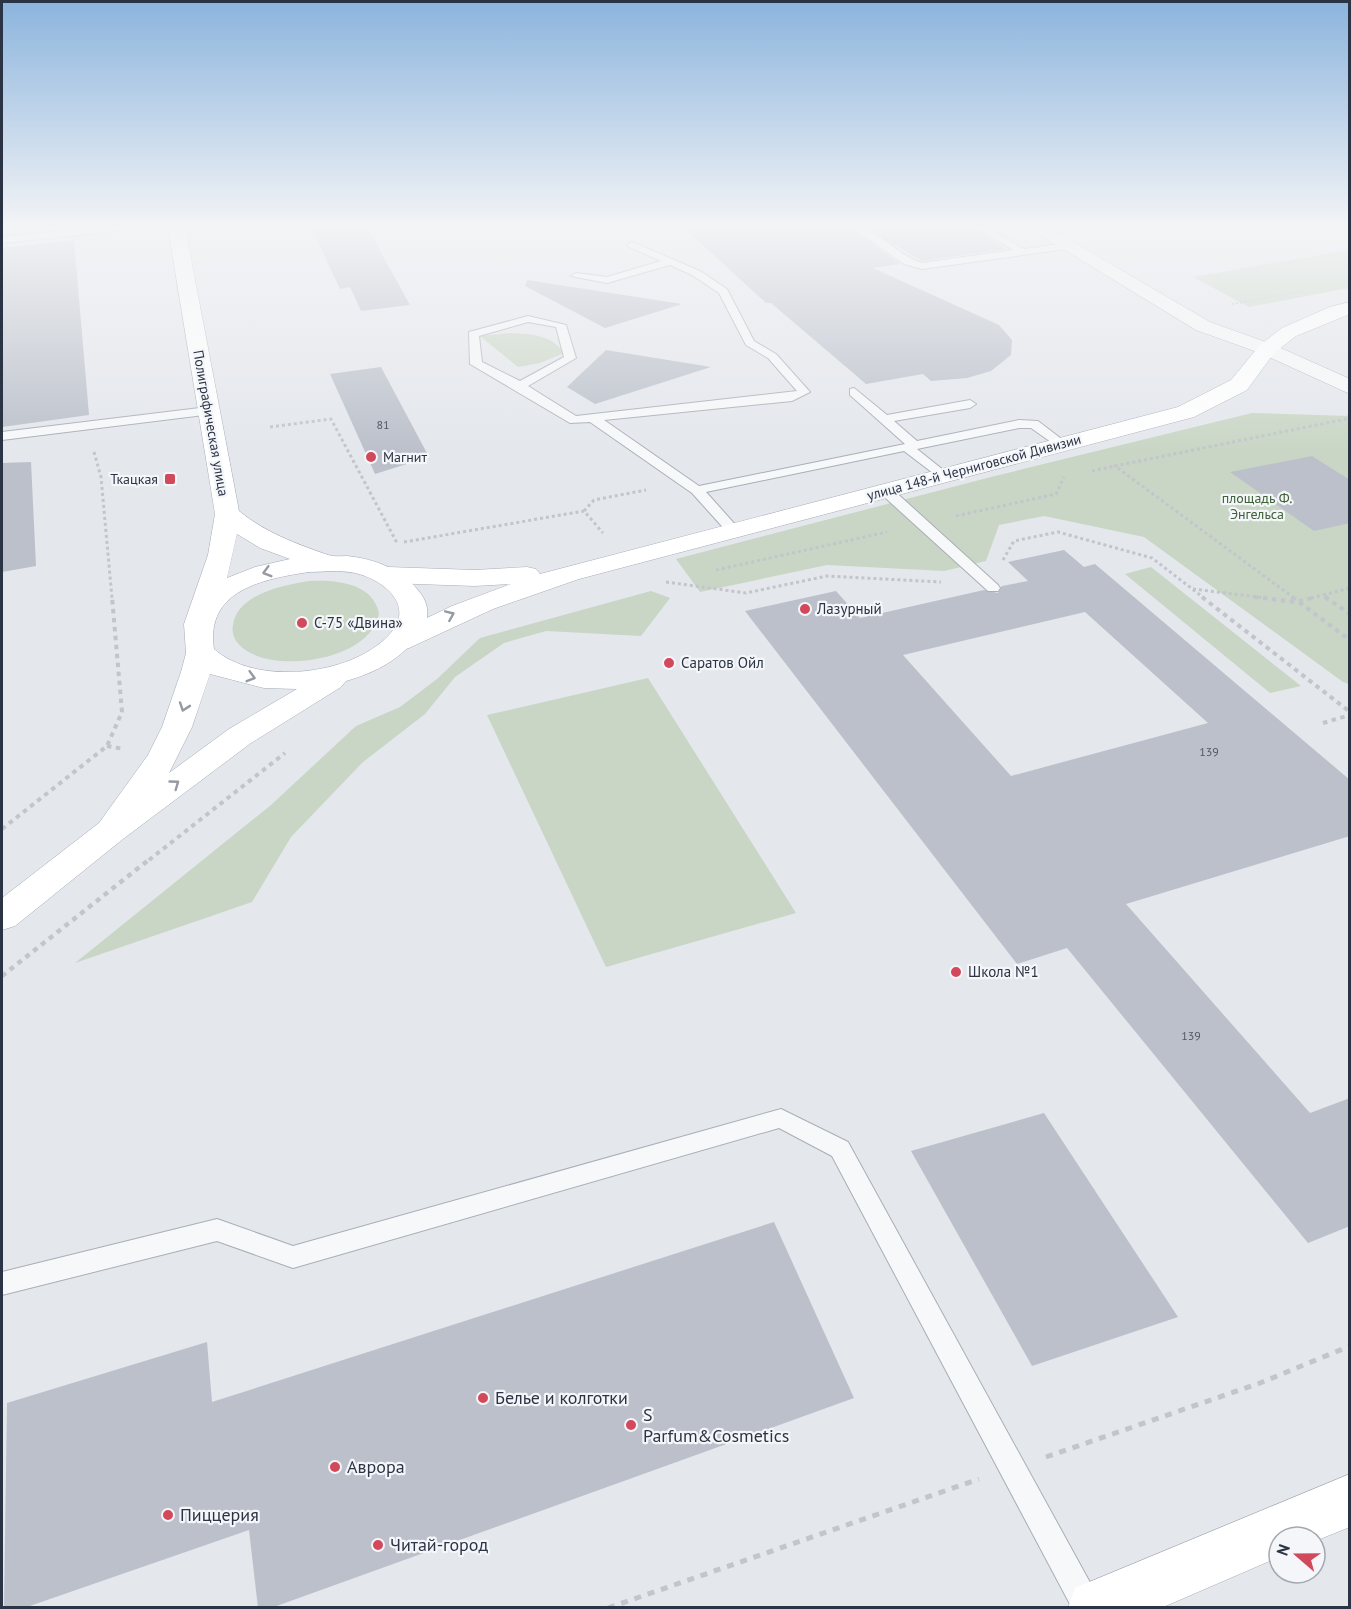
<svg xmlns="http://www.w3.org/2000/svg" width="1351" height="1609" viewBox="0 0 1351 1609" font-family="'PT Sans',sans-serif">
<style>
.green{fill:#c9d6c5}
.building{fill:#bbc0ca;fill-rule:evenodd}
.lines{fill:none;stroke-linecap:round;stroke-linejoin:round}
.lane-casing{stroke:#a9aeb7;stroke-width:2}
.street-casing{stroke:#a9aeb7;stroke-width:1}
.secondary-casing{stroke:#a9aeb7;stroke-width:1}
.primary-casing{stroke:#a3abb8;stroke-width:1}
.path-far4{stroke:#c2c5cb;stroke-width:2;stroke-dasharray:2 2;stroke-linecap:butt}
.path-far3{stroke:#c2c5cb;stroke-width:3;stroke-dasharray:3 3;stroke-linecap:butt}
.path-far2{stroke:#c2c5cb;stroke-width:4;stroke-dasharray:4.5 4.5;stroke-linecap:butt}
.path-far1{stroke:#c2c5cb;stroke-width:4.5;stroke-dasharray:5 5;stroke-linecap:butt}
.path{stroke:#c2c5cb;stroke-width:5;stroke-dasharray:7 7;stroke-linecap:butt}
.lane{fill:#f7f8fa;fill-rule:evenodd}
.street{fill:#f7f8fa;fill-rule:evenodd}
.secondary{fill:#fff;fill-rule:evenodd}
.primary{fill:#fff;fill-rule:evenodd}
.oneway{stroke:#959aa2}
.poi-dot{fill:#d1495b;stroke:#f4f6f9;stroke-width:2}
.labels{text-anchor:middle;stroke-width:4.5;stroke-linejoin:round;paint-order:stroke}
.number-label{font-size:12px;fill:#4f5766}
.far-street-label{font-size:14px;fill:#2b3445;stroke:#f4f6f9}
.far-poi-label{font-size:14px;fill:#2b3445;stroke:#f4f6f9;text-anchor:start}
.far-park-label{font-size:14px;fill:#3f6138;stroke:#f4f6f9}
.poi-label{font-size:15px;fill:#2b3445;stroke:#f4f6f9;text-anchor:start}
.near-poi-label{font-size:18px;fill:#2b3445;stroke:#f4f6f9;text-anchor:start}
</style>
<rect width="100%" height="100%" fill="#e4e7ec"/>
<!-- green -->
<path class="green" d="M1349 250V288L1249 307 1193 277Z
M511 333C532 334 552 335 564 353L540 363 518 367 480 336Z
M1252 413 1349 416V684L1343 682 1144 537 1044 516 999 525 986 561 944 571 827 565 700 592 676 559 991 477Z
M1151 567 1301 686 1270 693 1125 574Z
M309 581C335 580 372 582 379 613 372 660 277 674 244 649 236 643 231 635 233 625 237 594 284 585 309 581Z
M651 591 670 598 641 636 546 631 504 643 455 677 425 714 363 762 291 837 252 902 75 963 271 805 356 726 400 707 437 679 480 638Z
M648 678 796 913 606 967 487 715Z"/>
<!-- building -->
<path class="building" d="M311 227H367L410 305 361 311 350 287 340 289Z
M683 227H849L900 264 873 268 999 325 1012 340 1011 355 991 371 967 378 931 381 923 374 866 384 771 303H766Z
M864 227H973L1006 249 922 261Z
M74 240 89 415 2 427V248Z
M527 280 682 304 605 328 525 286Z
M606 350 711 367 595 404 567 387Z
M381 367 429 457 375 474 330 374Z
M1312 456 1350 480V523L1314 531 1230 472Z
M31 462 36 566 2 572V463Z
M1064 550 1084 567 1095 564 1350 780V836L1126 904 1310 1113 1350 1098V1226L1308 1243 1067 948 1017 964 745 611 836 591 860 618 984 590 998 593 1002 586 1028 581 1008 562ZM1085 612 1208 723 1011 776 903 655Z
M1044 1113 1178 1317 1032 1366 911 1151Z
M774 1222 854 1398 271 1608H258L249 1530 24 1608H4L7 1403 207 1342 212 1402Z"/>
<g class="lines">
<defs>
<path id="lane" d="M101 227H131L126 230 2 243V237Z
M851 227C877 226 897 256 922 263L1013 250 975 227H986L1024 249 1066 243 1071 246 1066 249 922 269 904 264Z
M632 242 700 271 727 289 754 341 776 354 810 392 792 401 604 420 699 486 905 444 850 395V389L854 388 887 415 970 400 976 404 970 408 894 421 917 441 1019 420 1038 421 1068 444 1062 448 1058 447 1031 428H1019L917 449 947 473V479L942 480 904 451 706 492 740 530 733 534 728 533 692 493 590 422 570 423 470 364 469 332 528 316 566 325 576 358 528 386 576 416 797 391 768 358 746 345 719 293 692 275 670 265 607 283 571 276 576 273 607 277 661 261 629 247 627 245ZM528 322 556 327 564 357 520 381 482 362 479 336Z
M208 407 214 411 212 414 2 440V432Z
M885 486 890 487 998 585 1000 588 998 591H988L880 493V487Z
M781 1109 848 1142 1104 1608H1072L832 1156 779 1128 293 1268 217 1241 2 1295V1272L217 1219 293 1246Z"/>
<path id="street" d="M1027 227H1047L1210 322 1274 345 1350 379V394L1260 353 1196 330Z"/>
<path id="secondary" d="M1350 302V314L1296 336 1274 353 1247 390 1194 417 579 579 493 609 409 648 399 651 389 648 385 642 389 636 452 606 511 584 475 586 388 583 379 581 375 575 379 569 388 567 475 570 527 567 536 569 540 574 1178 407 1231 380 1260 345 1282 328 1330 307Z
M1350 1474V1527L1315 1541V1537H1279V1557L1161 1608H1068L1075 1588Z"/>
<path id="primary" d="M168 227H185L239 511C266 533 297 544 328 555 334 557 341 556 347 556 376 559 404 570 421 594 430 606 429 621 421 632 402 659 377 672 346 681L341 687 251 743 123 839 15 926 2 930V898L99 823 148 755 162 727 181 672 186 653 184 624 208 555 215 514ZM237 534 260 548 290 559 255 567 227 578ZM309 572C324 572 340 570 355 573 385 580 417 607 388 636 350 676 255 686 214 649 205 590 263 579 309 572ZM210 674 264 688 297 689 229 729 169 773 192 727Z"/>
</defs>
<!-- lane casing -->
<use href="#lane" class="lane-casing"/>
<!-- street casing -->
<use href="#street" class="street-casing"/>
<!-- secondary casing -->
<use href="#secondary" class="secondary-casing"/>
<!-- primary casing -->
<use href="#primary" class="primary-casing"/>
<!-- path-far4 -->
<path class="path-far4" d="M1232 304 1302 291"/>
<!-- path-far3 -->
<path class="path-far3" d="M270 427 331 419 397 543
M94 452 101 477 112 598
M1092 471 1115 466
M584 511 594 500 646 490
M956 516 1056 494 1064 477
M404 542 584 511 603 533
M1003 560 1014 541 1058 532 1152 558 1204 598
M716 570 887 532
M666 582 746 593 827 576 941 582
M1193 589 1266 598
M1294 598 1115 466 1346 419 1349 415
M1311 598 1323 595
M1328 598 1323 595 1350 588"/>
<!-- path-far2 -->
<path class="path-far2" d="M1202 597 1350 712
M1254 597 1296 602 1316 597
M1292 597 1350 640
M1325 597 1350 614
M1323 723 1350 715
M107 746 124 749
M2 829 107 746 122 712 112 597
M149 860 285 753"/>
<!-- path-far1 -->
<path class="path-far1" d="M2 976 151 858"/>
<!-- path -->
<path class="path" d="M1046 1457 1260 1383 1350 1346
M608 1608 979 1479"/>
<!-- lane -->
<use href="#lane" class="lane"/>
<!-- street -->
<use href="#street" class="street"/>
<!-- secondary -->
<use href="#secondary" class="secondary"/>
<!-- primary -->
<use href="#primary" class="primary"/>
</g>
<!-- one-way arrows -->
<defs><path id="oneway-chevron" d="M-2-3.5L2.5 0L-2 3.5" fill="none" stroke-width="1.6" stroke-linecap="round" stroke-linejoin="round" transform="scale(1.5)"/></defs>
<g class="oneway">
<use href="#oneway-chevron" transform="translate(267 572) rotate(164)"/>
<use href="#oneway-chevron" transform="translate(450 615) rotate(-23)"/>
<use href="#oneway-chevron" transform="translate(251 677) rotate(16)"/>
<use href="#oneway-chevron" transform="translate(184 707) rotate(109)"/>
<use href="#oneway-chevron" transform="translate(175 784) rotate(-36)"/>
</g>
<!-- sky -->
<linearGradient id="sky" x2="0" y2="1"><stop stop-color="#8bb4dd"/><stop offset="0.5" stop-color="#f3f4f6"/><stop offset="1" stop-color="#f3f4f6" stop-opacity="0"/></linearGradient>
<rect width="1351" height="452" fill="url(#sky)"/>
<!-- markers -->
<g class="poi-dot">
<circle cx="371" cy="457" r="6"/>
<rect x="164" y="473" width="12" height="12" rx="3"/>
<circle cx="805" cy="609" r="6"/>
<circle cx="302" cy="623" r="6"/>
<circle cx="669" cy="663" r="6"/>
<circle cx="956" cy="972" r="6"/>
<circle cx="483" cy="1398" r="6"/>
<circle cx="631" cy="1425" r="6"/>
<circle cx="335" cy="1467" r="6"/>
<circle cx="168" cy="1515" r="6"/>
<circle cx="378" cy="1545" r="6"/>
</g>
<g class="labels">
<!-- number labels -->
<g class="number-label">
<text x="383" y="429">81</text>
<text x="1209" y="756">139</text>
<text x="1191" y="1040">139</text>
</g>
<!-- far-street labels -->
<g class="far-street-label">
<text transform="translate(211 423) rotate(80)" y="5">Полиграфическая улица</text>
<text transform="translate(974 467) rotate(-15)" y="5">улица 148-й Черниговской Дивизии</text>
</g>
<!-- far-poi labels -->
<g class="far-poi-label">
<text x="383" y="462">Магнит</text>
<text x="158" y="484" text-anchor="end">Ткацкая</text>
</g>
<!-- far-park labels -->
<g class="far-park-label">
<text x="1257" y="503">площадь Ф.<tspan x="1257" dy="16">Энгельса</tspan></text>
</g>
<!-- poi labels -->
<g class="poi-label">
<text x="817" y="614">Лазурный</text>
<text x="314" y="628">С-75 «Двина»</text>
<text x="681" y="668">Саратов Ойл</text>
<text x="968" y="977">Школа №1</text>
</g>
<!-- near-poi labels -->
<g class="near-poi-label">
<text x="495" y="1404">Белье и колготки</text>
<text x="643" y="1421">S<tspan x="643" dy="21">Parfum&amp;Cosmetics</tspan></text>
<text x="347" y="1473">Аврора</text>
<text x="180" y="1521">Пиццерия</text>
<text x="390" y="1551">Читай-город</text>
</g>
</g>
<!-- border -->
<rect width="1351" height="1609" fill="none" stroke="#2b3445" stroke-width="6"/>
<!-- north arrow -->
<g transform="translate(1297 1555) rotate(290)"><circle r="28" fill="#f4f6f9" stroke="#a4a8b1" stroke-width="1.5"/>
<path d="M0-4.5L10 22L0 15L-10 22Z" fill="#d1495b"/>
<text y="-9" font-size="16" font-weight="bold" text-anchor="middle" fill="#2b3445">N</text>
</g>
</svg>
